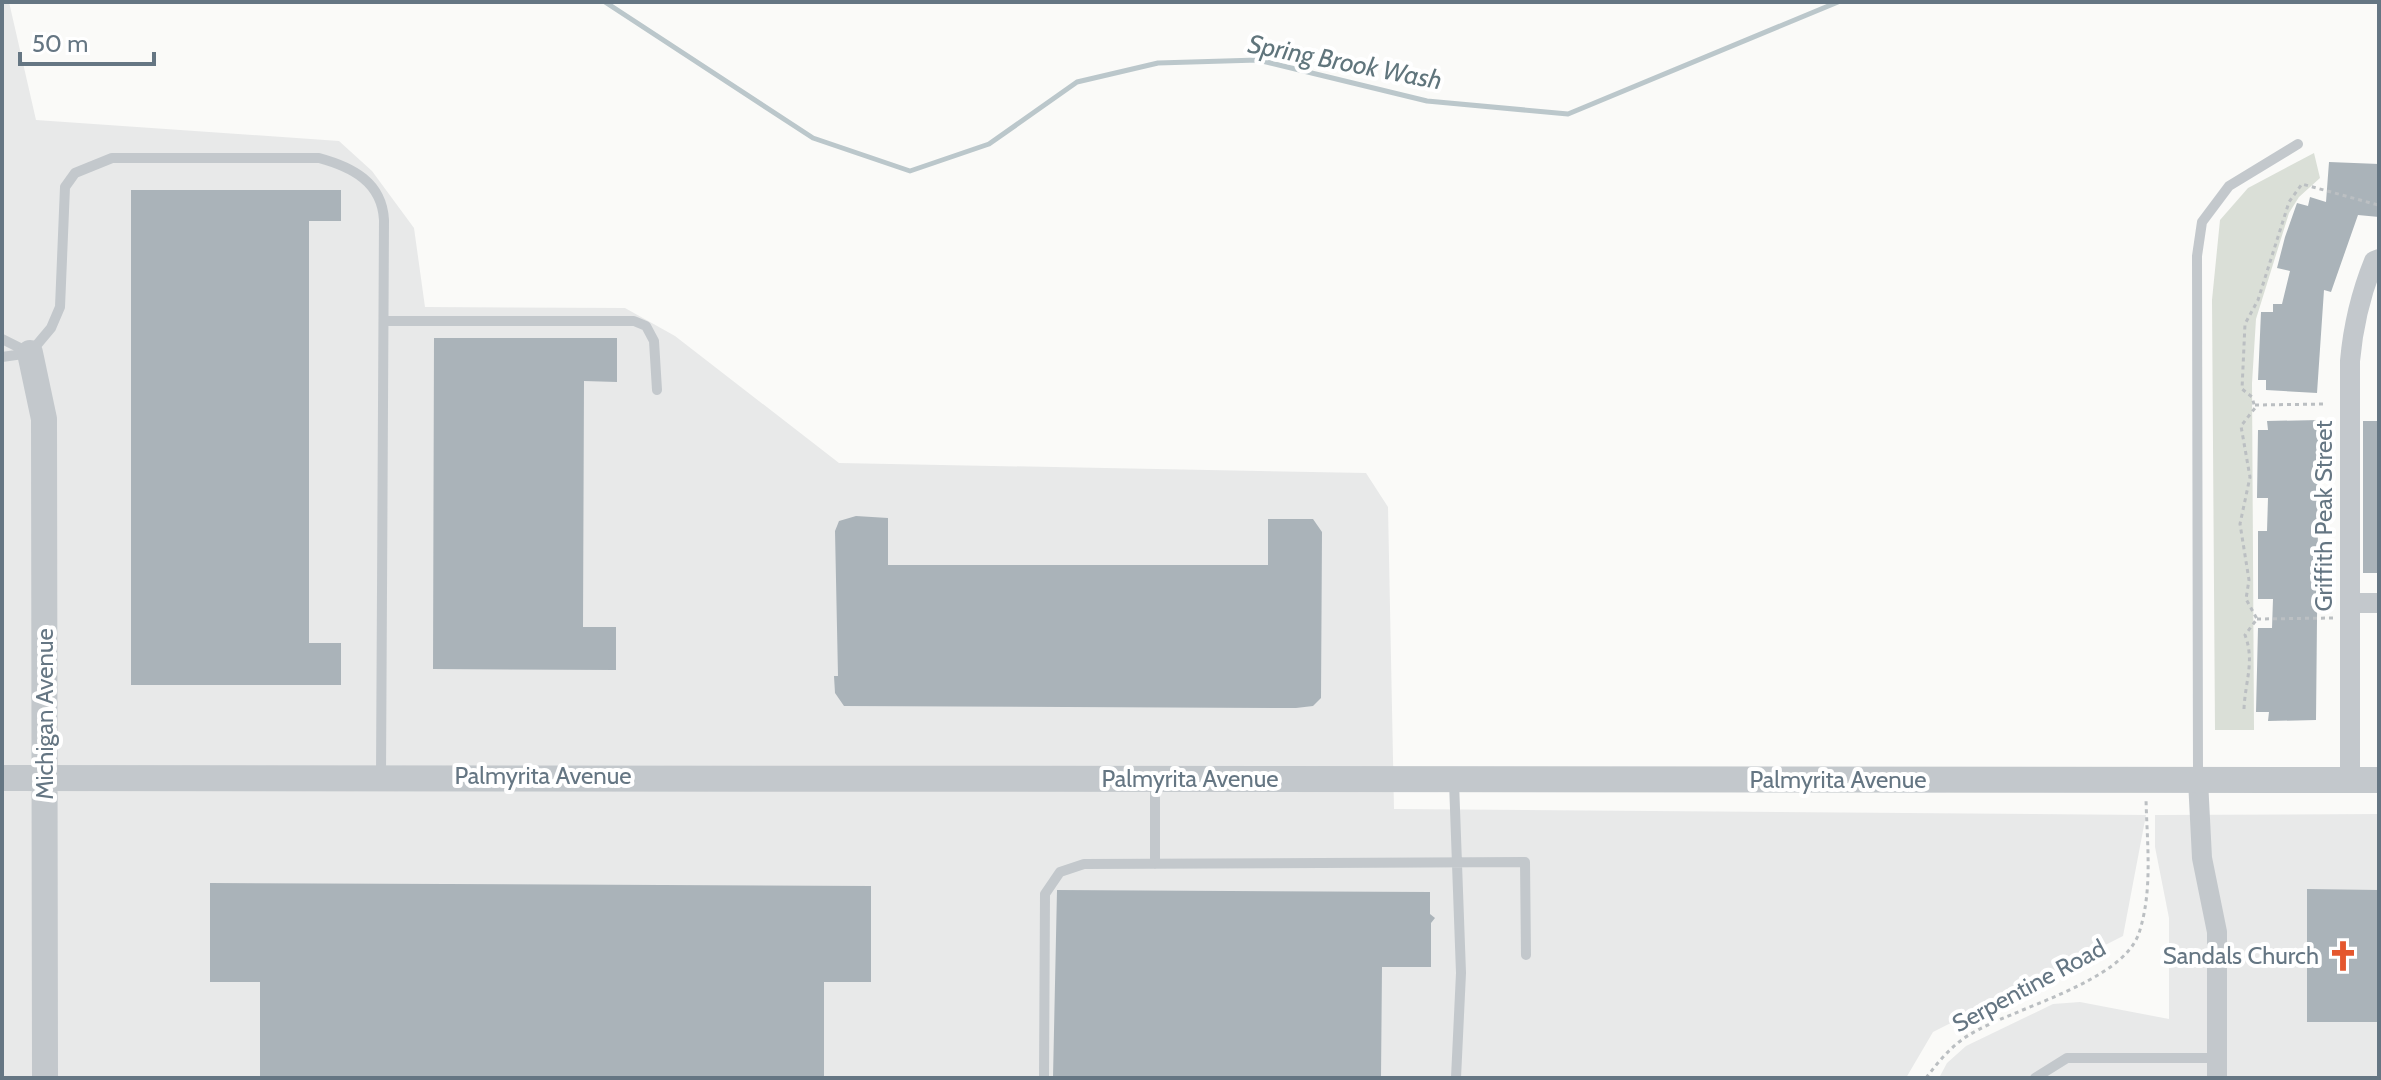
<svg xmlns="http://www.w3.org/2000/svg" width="2381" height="1080" viewBox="0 0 2381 1080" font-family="Cabin,sans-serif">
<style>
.built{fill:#e8e9e9}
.green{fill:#dadfd7}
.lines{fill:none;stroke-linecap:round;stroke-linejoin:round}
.stream{stroke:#bbc7cb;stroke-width:5}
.building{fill:#aab3b9}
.path{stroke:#bbbfc2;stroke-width:3;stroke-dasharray:4 4;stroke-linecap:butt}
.service{stroke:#c3c8cc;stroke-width:10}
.minor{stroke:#c3c8cc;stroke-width:20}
.tertiary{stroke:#c3c8cc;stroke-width:26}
.labels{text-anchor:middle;stroke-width:8;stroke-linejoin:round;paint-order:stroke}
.street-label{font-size:24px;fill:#657683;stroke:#fff}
.poi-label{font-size:24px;fill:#657683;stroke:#fff;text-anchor:end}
.water-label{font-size:26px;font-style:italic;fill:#60757c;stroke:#fff}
</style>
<rect width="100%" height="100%" fill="#fafaf8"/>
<!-- built -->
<path class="built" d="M2 2H9L36 120 339 141 372 171 414 228 425 307 625 308 675 336 839 463 1366 473 1388 507 1394 809 2146 815 2123 936 1933 1032 1906 1078H2Z
M2379 814V1078H1939L1947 1063 1966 1046 2053 1004 2080 1002 2169 1019V918L2155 847V815Z"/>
<!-- green -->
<path class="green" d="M2314 153 2320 178 2299 197 2289 213 2256 319 2252 383 2254 730H2215L2212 300 2220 220 2248 188Z"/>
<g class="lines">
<!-- stream -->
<path class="stream" d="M605 2 813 138 910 171 989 144 1077 82 1158 63 1258 60 1427 101 1568 114 1838 2"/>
</g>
<!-- building -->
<path class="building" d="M2329 162 2379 164V217L2358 215 2331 292 2324 290 2317 393 2266 390V380H2258L2261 312H2273V304H2282L2290 271 2277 268 2285 237 2297 203 2308 206 2310 197 2326 202Z
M131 190H341V221H309V643H341V685H131Z
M434 338H617V382L584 381 583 627H616V670L433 669Z
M2319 420 2316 720 2268 721 2269 712H2256L2258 628H2272L2273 599H2258V531H2267L2268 498H2257L2258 430H2268L2267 421Z
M2363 421H2379V573H2363Z
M856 516 888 518V565H1268V519H1313L1322 532 1321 698 1313 706 1296 708 844 706 835 693 834 676H838L835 531 839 521Z
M210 883 871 886V982H824V1078H260V982H210Z
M2307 889 2379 890V1022H2307Z
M1057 890 1430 892V914L1435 918 1431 923V967H1382L1381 1078H1053Z"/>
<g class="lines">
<!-- path -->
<path class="path" d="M2255 405 2327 404
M2257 619 2333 618
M2244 709C2245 682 2255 661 2245 635L2257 619 2246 599 2249 580 2240 524 2250 477 2241 426 2255 408 2252 397 2242 389 2245 324 2258 300 2289 202 2302 184 2378 205
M1926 1078C1939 1061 1951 1046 1969 1035 2012 1008 2122 983 2139 933 2153 890 2147 844 2146 799"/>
<!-- service -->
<path class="service" d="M384 321H634L646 326 654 341 657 390
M2 339 28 352
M2 357 30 353 51 328 60 307 65 187 75 173 112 158H319C352 167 382 182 384 220L381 777
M2198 778 2197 256 2202 222 2229 186 2298 144
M1155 781V864
M1454 782 1461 973 1456 1078
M1044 1078 1045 894 1060 872 1084 864 1525 862 1526 955
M2035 1078 2067 1058H2217"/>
<!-- minor -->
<path class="minor" d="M2350 603H2379
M2198 780 2202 858 2217 932V1078
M2350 780V361C2353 327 2361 293 2374 261L2379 259"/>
<!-- tertiary -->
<path class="tertiary" d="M30 353 44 419 45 1078
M2 778 2379 780"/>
</g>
<!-- icons -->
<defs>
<symbol id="church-bare" viewBox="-9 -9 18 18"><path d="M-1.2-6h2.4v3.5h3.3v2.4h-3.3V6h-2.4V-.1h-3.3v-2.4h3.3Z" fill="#e4572e" stroke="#fff" stroke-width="2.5" paint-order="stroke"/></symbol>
</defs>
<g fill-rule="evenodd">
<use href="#church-bare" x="2321" y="934" width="44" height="44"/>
</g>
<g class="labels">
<!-- street labels -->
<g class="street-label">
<text transform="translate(2324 516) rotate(-90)" y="8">Griffith Peak Street</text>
<text transform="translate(45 714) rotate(-90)" y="8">Michigan Avenue</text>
<text x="543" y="784">Palmyrita Avenue</text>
<text x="1190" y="787">Palmyrita Avenue</text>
<text x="1838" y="788">Palmyrita Avenue</text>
<text transform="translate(2029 986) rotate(-28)" y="8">Serpentine Road</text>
</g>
<!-- poi labels -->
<g class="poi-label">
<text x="2319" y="964">Sandals Church</text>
</g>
<!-- water labels -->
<g class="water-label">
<text transform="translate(1345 62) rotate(11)" y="9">Spring Brook Wash</text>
</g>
</g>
<!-- border -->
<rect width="2381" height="1080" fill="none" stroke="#657683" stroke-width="8"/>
<!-- scale -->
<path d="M20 52v12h134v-12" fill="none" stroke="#657683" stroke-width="4"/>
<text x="32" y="52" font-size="24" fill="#657683" stroke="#ffffff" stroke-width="6" paint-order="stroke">50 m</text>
</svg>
